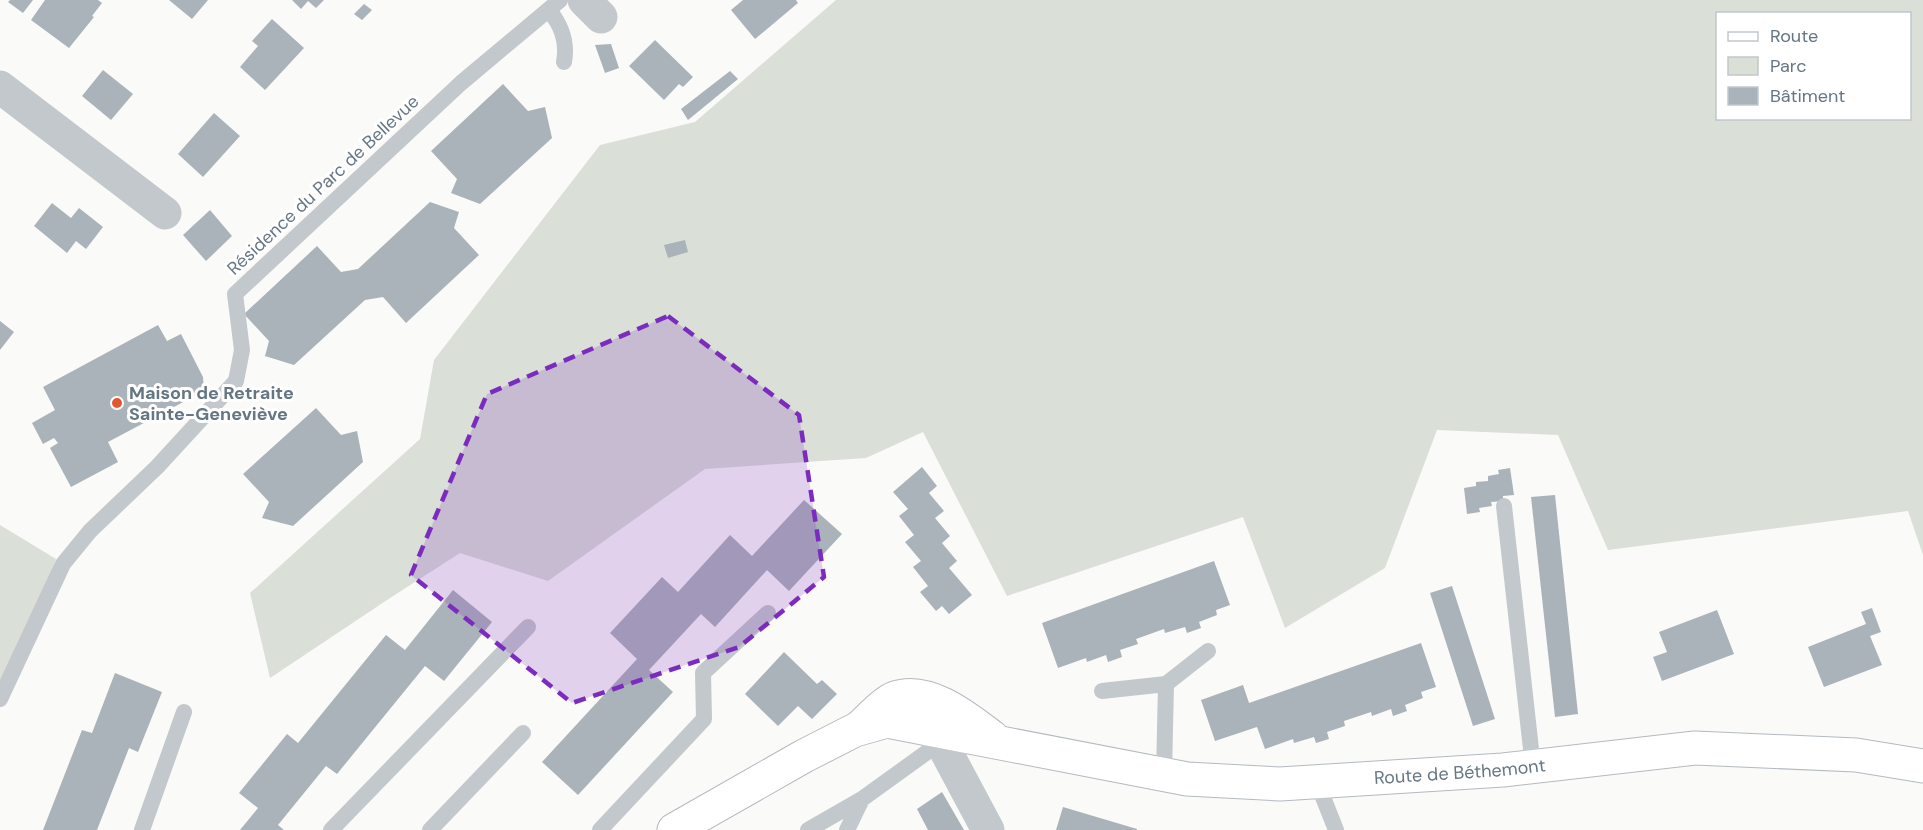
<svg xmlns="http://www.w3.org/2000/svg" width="1923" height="830" viewBox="0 0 1923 830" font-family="'DM Sans',sans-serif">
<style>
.green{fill:#dadfd7;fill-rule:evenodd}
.building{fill:#aab3b9}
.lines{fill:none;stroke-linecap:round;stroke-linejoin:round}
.secondary-casing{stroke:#b3babf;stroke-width:35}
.lane{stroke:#c3c8cc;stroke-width:16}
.street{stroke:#c3c8cc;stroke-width:33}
.secondary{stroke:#fff;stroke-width:33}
.marked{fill:#7b2cbf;fill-opacity:0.2;stroke:#7b2cbf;stroke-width:4.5;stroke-dasharray:12 8;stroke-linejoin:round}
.poi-dot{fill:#e4572e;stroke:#fff;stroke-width:2}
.labels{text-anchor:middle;stroke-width:6;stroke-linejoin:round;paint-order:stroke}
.street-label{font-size:18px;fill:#657683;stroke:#fff}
.poi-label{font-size:18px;font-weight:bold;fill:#657683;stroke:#fff;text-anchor:start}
</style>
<rect width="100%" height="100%" fill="#fafaf8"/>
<!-- green -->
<path class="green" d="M836 0H1923V555L1908 511 1608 550 1558 435 1437 430 1385 568 1285 628 1243 517 1007 596 923 432 866 458 705 469 548 581 460 553 387 600 270 678 250 593 420 439 434 360 600 145 695 122ZM1718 14H1910V118H1718Z
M0 525 56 559 0 699Z"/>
<!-- building -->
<path class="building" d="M10 0H33L23 13 8 2Z
M45 0H98L102 3 92 16 94 17 69 48 31 20Z
M169 0H208L192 19Z
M292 0H324L316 8 308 1 301 9Z
M743 0H796L798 3 755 39 731 10Z
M364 4 372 10 362 20 354 14Z
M272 19 304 48 265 90 240 67 258 46 252 41Z
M655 40 693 77 683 87 679 84 664 100 629 66Z
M611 44 619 68 605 73 595 45Z
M103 70 133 94 111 120 82 96Z
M730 71 738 79 688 120 681 109Z
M503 84 528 111 545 107 552 138 480 204 451 193 457 179 431 151Z
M214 113 240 136 203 177 178 154Z
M430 202 459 212 454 228 479 255 406 323 383 297 365 300 294 365 265 356 269 341 244 314 317 246 341 272 358 269Z
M52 203 71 218 79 208 103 227 86 249 76 241 67 253 34 226Z
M210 210 232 236 206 261 183 235Z
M685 240 688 252 668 258 664 245Z
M0 321 14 332 0 350Z
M158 325 167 341 181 334 203 377 204 391 108 442 118 462 71 487 50 448 58 443 54 438 43 444 32 423 55 410 43 387Z
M316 408 341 435 357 431 363 462 293 526 262 518 269 502 243 474Z
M922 467 937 486 929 493 944 511 935 518 950 536 942 543 957 561 949 568 972 595 949 614 942 606 936 611 920 592 928 586 913 567 921 561 905 542 914 535 899 516 908 509 893 492Z
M1510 468 1514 495 1503 496V501L1491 502 1492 506 1479 508 1480 512 1467 514 1464 488 1476 486V482L1488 481V476L1499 474 1498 470Z
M1555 495 1578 714 1555 717 1531 497Z
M804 500 842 534 789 591 767 570 715 627 701 614 649 670 673 692 578 795 542 762 637 659 610 633 662 577 678 592 730 535 752 556Z
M1214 561 1230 605 1216 610 1217 615 1199 622 1201 628 1187 633 1185 627 1165 633 1164 629 1136 639 1138 644 1120 650 1122 657 1108 662 1106 655 1087 662 1086 658 1058 668 1042 623Z
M1452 586 1495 719 1473 726 1430 593Z
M453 590 492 622 444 681 425 666 337 774 326 766 278 825 284 830H240L258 808 239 793 287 734 298 743 386 635 405 650Z
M1872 608 1881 632 1870 636 1882 665 1824 687 1808 647 1866 624 1861 612Z
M1717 610 1734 654 1662 681 1653 657 1667 652 1659 632Z
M1421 643 1436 687 1421 692 1423 698 1405 705 1407 711 1393 716 1391 709 1372 716 1371 712 1344 721 1345 726 1327 732 1329 739 1316 743 1314 737 1294 743 1293 739 1265 749 1257 727 1215 741 1201 700 1243 685 1249 703Z
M784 652 817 684 822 680 837 694 812 719 798 706 778 726 745 694Z
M115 673 162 692 138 752 129 748 97 830H43L82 730 92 733Z
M942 792 964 830H928L917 809Z
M1063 807 1137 829V830H1056Z"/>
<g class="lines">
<defs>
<g id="secondary">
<path d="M859 728C868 720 884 702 895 698 928 686 967 718 992 737"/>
<path id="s1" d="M674 830 804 756 855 730 887 721 1187 779 1280 784 1503 770 1695 748 1856 755 1923 766"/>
</g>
</defs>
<!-- secondary casing -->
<use href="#secondary" class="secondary-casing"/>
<!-- lane -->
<path class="lane" d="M549 10C561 25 568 41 564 62
M1504 506 1533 767
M1102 691 1166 684
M0 699 63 564 90 531 157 467 236 381 242 350 235 294 461 83 560 0
M1164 774 1166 684 1208 651
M1317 782 1336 830
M142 830 184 712
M331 830 528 627
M430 830 523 733
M600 830 704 719 703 673 768 613
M808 830 862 799 941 742
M847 830 862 799"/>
<!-- street -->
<path class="street" d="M584 0 601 17
M0 87 165 213
M936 710 931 730 941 742 988 830"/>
<!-- secondary -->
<use href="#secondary" class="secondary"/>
</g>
<!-- marked area -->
<path class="marked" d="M668 316 799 415 824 577 739 647 572 703 411 575 487 394Z"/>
<!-- markers -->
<circle class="poi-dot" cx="117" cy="403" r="6"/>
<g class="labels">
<!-- street labels -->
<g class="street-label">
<text transform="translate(323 185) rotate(-43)" y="6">Résidence du Parc de Bellevue</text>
<text dy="6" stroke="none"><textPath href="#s1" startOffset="819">Route de Béthemont</textPath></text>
</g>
<!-- poi labels -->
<g class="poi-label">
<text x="129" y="399">Maison de Retraite<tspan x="129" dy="21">Sainte-Geneviève</tspan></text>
</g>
</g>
<!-- legend -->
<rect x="1716" y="12" width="195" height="108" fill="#ffffff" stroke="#c1c8cd" stroke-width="1.5"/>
<rect x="1728" y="32" width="30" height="9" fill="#ffffff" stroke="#c1c8cd" stroke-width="1.5"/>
<text x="1770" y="42" font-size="18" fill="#657683">Route</text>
<rect x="1728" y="57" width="30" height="18" fill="#dadfd7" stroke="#c1c8cd" stroke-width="1.5"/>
<text x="1770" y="72" font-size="18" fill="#657683">Parc</text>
<rect x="1728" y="87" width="30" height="18" fill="#aab3b9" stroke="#c1c8cd" stroke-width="1.5"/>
<text x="1770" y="102" font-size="18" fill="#657683">Bâtiment</text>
</svg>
